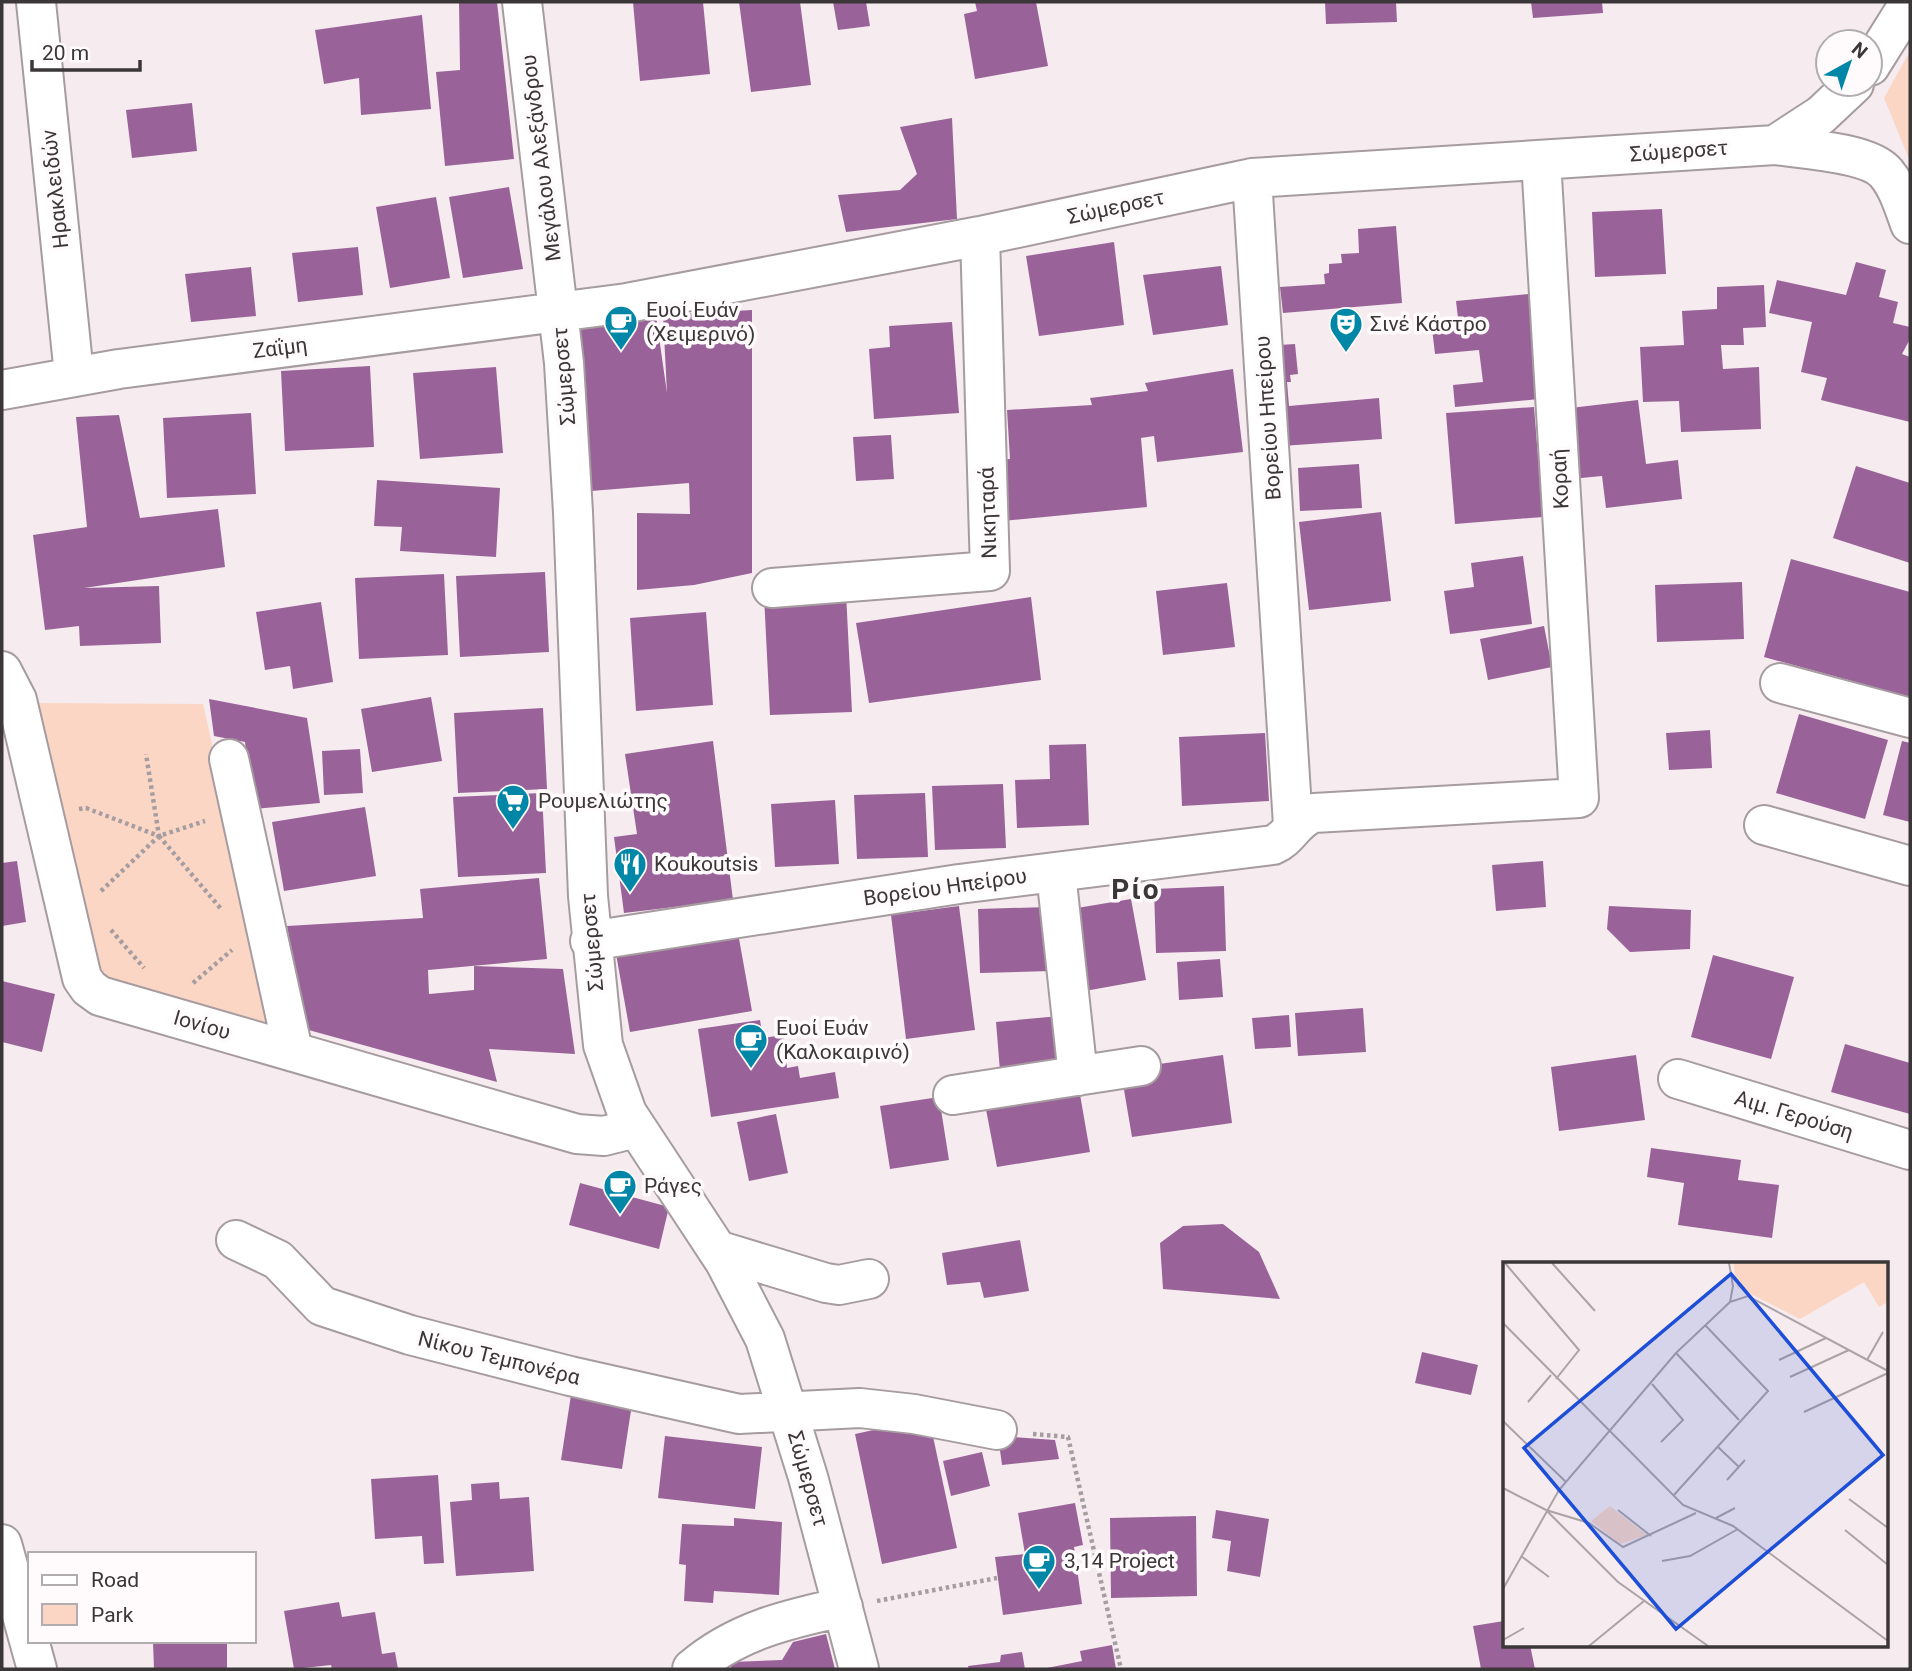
<svg xmlns="http://www.w3.org/2000/svg" width="1912" height="1671" viewBox="0 0 1912 1671" font-family="Roboto,sans-serif">
<style>
.green{fill:#fbd6c5}
.building{fill:#996399}
.lines{fill:none;stroke-linecap:round;stroke-linejoin:round}
.minor-casing{stroke:#a69ca0;stroke-width:42}
.path{stroke:#a59da0;stroke-width:4.5;stroke-dasharray:3.5 3.5;stroke-linecap:butt}
.minor{stroke:#fff;stroke-width:38}
.labels{text-anchor:middle;stroke-width:7;stroke-linejoin:round;paint-order:stroke}
.street-label{font-size:21px;fill:#3b3739;stroke:#fffbfc}
.poi-label{font-size:21px;fill:#3b3739;stroke:#fffbfc;text-anchor:start}
.district-label{font-size:28px;font-weight:bold;letter-spacing:2px;fill:#3b3739;stroke:#fffbfc}
.inset-road{fill:none;stroke:#aba3a6;stroke-width:2}
.view{fill:#1d4ed8;fill-opacity:0.15;stroke:#1d4ed8;stroke-width:3.5}
.inset-edge{fill:none;stroke:#3b3739;stroke-width:3.5}
</style>
<rect width="100%" height="100%" fill="#f6ebef"/>
<!-- green -->
<path class="green" d="M1910 51V161L1884 98Z
M33 703 203 704 277 1030 115 985 100 972Z"/>
<!-- building -->
<path class="building" d="M459 2H497L514 159 445 166 436 72 460 70Z
M633 2H703L710 74 640 81Z
M739 2H800L811 85 751 92Z
M833 2H866L870 26 838 30Z
M975 2H1036L1048 66 975 79 964 14 977 11Z
M1325 2H1396L1397 22 1326 24Z
M1531 2H1602L1603 13 1533 18Z
M422 15 431 109 361 115 359 78 324 84 315 30Z
M192 103 197 151 132 158 126 110Z
M952 118 957 219 846 232 838 195 900 190 917 174 900 127Z
M509 187 523 269 463 278 449 197Z
M436 197 450 278 390 288 376 207Z
M1662 209 1666 274 1595 277 1592 212Z
M1396 226 1402 303 1283 313 1280 287 1325 284 1324 274 1329 273V264L1342 263 1341 254 1359 253 1358 229Z
M1114 242 1124 325 1039 336 1026 256Z
M358 247 363 295 298 302 292 253Z
M1856 262 1886 270 1879 297 1898 302 1893 323 1910 327V339L1902 354 1910 357V422L1821 400 1827 378 1801 372 1812 322 1769 313 1777 280 1846 295Z
M1221 266 1228 325 1153 335 1143 275Z
M251 267 256 316 191 322 185 274Z
M1764 285 1766 327 1743 328 1744 345H1721L1723 369 1759 367 1761 429 1681 432 1679 401 1643 402 1640 347 1684 345 1682 311 1717 309V287Z
M1529 294 1539 399 1455 407 1453 385 1483 382 1479 350 1435 354 1431 320 1458 318 1456 301Z
M752 310V573L694 585 637 590V513L690 514 689 483 591 491 580 326 656 316 667 393 663 315Z
M952 322 959 413 874 419 869 349 890 347 889 326Z
M1295 344 1298 374 1290 375 1291 382H1287L1289 406 1379 398 1382 439 1282 446 1279 345Z
M370 366 374 447 285 451 281 371Z
M496 367 503 453 420 459 413 373Z
M1233 369 1243 452 1157 462 1154 436 1141 438 1147 507 1002 521 997 460 1010 459 1007 410 1092 405 1090 398 1148 391 1145 383Z
M1638 400 1646 464 1678 460 1682 499 1606 508 1602 476 1571 479 1562 409Z
M1534 407 1543 517 1455 524 1446 413Z
M251 413 256 494 167 498 163 418Z
M119 415 140 518 218 509 225 567 84 588 159 586 161 643 80 646 79 626 45 630 33 535 87 527 76 417Z
M891 435 894 479 856 481 853 437Z
M1359 464 1362 508 1300 511 1298 468Z
M1856 466 1910 483V563L1833 538Z
M377 480 500 488 496 557 400 551 402 527 374 526Z
M1381 512 1391 601 1309 610 1299 522Z
M1523 556 1532 624 1450 634 1444 591 1474 587 1471 563Z
M1791 559 1910 592V697L1764 657Z
M545 572 549 652 460 657 456 576Z
M444 574 448 655 359 659 355 578Z
M1742 582 1744 639 1657 642 1655 585Z
M1227 583 1235 647 1163 655 1156 591Z
M846 593 852 712 770 715 764 596Z
M1031 597 1041 680 869 703 856 623Z
M321 602 333 682 293 689 290 666 265 670 256 612Z
M706 612 713 705 636 711 630 618Z
M1544 626 1552 667 1488 680 1480 639Z
M431 697 442 761 372 772 361 709Z
M209 699 307 718 320 803 253 809 245 742 214 736Z
M543 708 547 789 458 793 454 713Z
M1799 714 1888 740 1865 819 1776 793Z
M1710 730 1712 768 1669 770 1666 733Z
M1265 733 1269 801 1182 806 1179 737Z
M713 741 733 900 624 913 614 837 637 834 625 754Z
M1902 741 1910 743V822L1883 815Z
M1086 744 1089 825 1017 828 1015 780 1050 779 1049 745Z
M360 749 363 793 324 795 322 751Z
M1003 784 1006 848 935 850 932 786Z
M542 793 546 873 458 877 453 797Z
M925 793 928 857 857 859 854 795Z
M835 800 839 864 775 867 771 804Z
M365 807 376 876 284 891 272 822Z
M17 861 26 922 2 926V863Z
M1543 861 1546 907 1496 911 1492 865Z
M539 878 547 959 428 970 429 994 474 990V966L563 969 575 1054 489 1049 497 1082 305 1029 287 926 423 918 420 889Z
M1224 886 1226 951 1156 953 1154 889Z
M1131 899 1146 980 1085 991 1071 909Z
M959 906 975 1030 906 1039 891 915Z
M1609 906 1691 910 1690 949 1630 952 1607 929Z
M1048 907 1051 971 980 973 978 909Z
M738 933 752 1011 630 1032 616 954Z
M1713 955 1794 977 1771 1059 1691 1037Z
M1220 959 1223 997 1179 1000 1177 962Z
M2 981 55 994 42 1052 2 1042Z
M1363 1008 1366 1052 1298 1056 1295 1013Z
M1289 1015 1291 1047 1255 1049 1252 1018Z
M1059 1016 1063 1065 1000 1071 996 1022Z
M760 1020 763 1038 783 1035 787 1068 798 1066 800 1078 835 1072 839 1098 711 1117 698 1029Z
M1845 1044 1910 1063V1114L1831 1092Z
M1223 1055 1232 1123 1132 1137 1122 1078 1152 1065Z
M1636 1055 1645 1120 1559 1131 1551 1067Z
M1078 1083 1090 1152 997 1167 984 1099Z
M939 1097 949 1160 890 1169 880 1106Z
M776 1114 788 1173 749 1181 737 1122Z
M1651 1148 1741 1160 1738 1180 1779 1185 1772 1238 1678 1225 1684 1183 1647 1177Z
M580 1183 669 1207 659 1249 569 1225Z
M1223 1224 1259 1252 1280 1299 1163 1289 1160 1243 1183 1226Z
M1020 1240 1029 1291 984 1298 980 1282 947 1285 942 1253Z
M1422 1352 1478 1365 1471 1395 1415 1383Z
M571 1395 632 1404 622 1469 561 1460Z
M929 1418 957 1548 882 1564 855 1434Z
M665 1436 762 1447 755 1509 658 1498Z
M998 1436 1055 1440 1059 1459 1002 1465Z
M982 1452 990 1486 951 1496 943 1461Z
M438 1475 444 1563 424 1564 422 1536 375 1539 371 1479Z
M499 1482 500 1499 529 1497 534 1571 456 1576 450 1502 472 1500 471 1484Z
M1075 1503 1083 1545 1074 1547 1082 1604 1003 1615 995 1557 1025 1554 1018 1513Z
M1216 1510 1269 1519 1260 1577 1227 1571 1231 1541 1212 1538Z
M1196 1516 1197 1596 1111 1598 1110 1518Z
M734 1518 782 1522 779 1595 714 1591 713 1603 684 1601 686 1565 679 1564 682 1524 734 1526Z
M339 1602 342 1617 375 1612 382 1654 395 1652 398 1669H332L331 1665 294 1669 284 1611Z
M1504 1621V1645H1530L1535 1669H1481L1473 1626Z
M826 1634 835 1669H731V1662L782 1660 793 1642Z
M227 1641V1669H154L153 1642Z
M1112 1645 1116 1669H1042L1082 1661 1080 1651Z
M1022 1652 1025 1669H969L968 1666 1000 1662 1001 1655Z"/>
<g class="lines">
<defs>
<path id="minor" d="M36 2 74 375
M522 2 564 363 573 512 588 896 603 1045 627 1113 725 1262 765 1339 808 1477 859 1669
M1870 66 1910 2
M1775 145C1802 149 1869 152 1886 173 1898 187 1904 207 1910 224
M1252 178 1293 825
M2 390 119 369 627 303 980 236 1252 178 1775 145 1821 115 1854 84
M772 588 990 571 980 236
M2 671 17 700 82 978 89 988 100 996 577 1134 604 1136 636 1128
M1780 683 1910 718
M229 759 293 1051
M1764 825 1910 866
M1056 873 1078 1076
M590 941 959 884 1273 845C1290 838 1295 819 1314 813L1579 798 1541 160
M1678 1079 1910 1150
M953 1095 1141 1066
M236 1240 278 1260 322 1306 410 1335 570 1376 739 1414 860 1408 914 1414 997 1430
M717 1250 826 1283 839 1285 869 1279
M2 1544 37 1669
M692 1669C736 1631 788 1619 843 1607"/>
</defs>
<!-- minor casing -->
<use href="#minor" class="minor-casing"/>
<!-- path -->
<path class="path" d="M79 809 86 808 159 836 146 754
M159 836 222 910
M101 891 159 836 205 821
M111 930 144 968
M193 983 232 950
M1033 1434 1068 1437 1121 1669
M877 1601 997 1578"/>
<!-- minor -->
<use href="#minor" class="minor"/>
</g>
<!-- icons -->
<defs>
<symbol id="cafe-pin" viewBox="-11 -11 22 30"><path d="M0 17L-7.5 6A9.5 9.5 0 1 1 7.5 6Z" fill="#0087a8" stroke="#fffbfc"/><path d="M-5.5-4.5H6V0H3Q3 3.5 0 3.5H-2.5Q-5.5 3.5-5.5 0ZM3-3.2v2h1.7v-2ZM-6 4.5H4V6H-6Z" fill="#fff"/></symbol>
<symbol id="theatre-pin" viewBox="-11 -11 22 30"><path d="M0 17L-7.5 6A9.5 9.5 0 1 1 7.5 6Z" fill="#0087a8" stroke="#fffbfc"/><path d="M-5-5.5Q0-4 5-5.5V0Q5 5 0 6Q-5 5-5 0ZM-3.3-2.5H-1v1.5H-3.3ZM1-2.5H3.3v1.5H1ZM-2.8 1Q0 5.5 2.8 1Z" fill="#fff"/></symbol>
<symbol id="supermarket-pin" viewBox="-11 -11 22 30"><path d="M0 17L-7.5 6A9.5 9.5 0 1 1 7.5 6Z" fill="#0087a8" stroke="#fffbfc"/><path d="M-6-5.5h2.5l.6 2H6L4.5 2H-2.5L-4.4-4H-6ZM-1.5 3.2a1.3 1.3 0 1 0 .1 0ZM3 3.2a1.3 1.3 0 1 0 .1 0Z" fill="#fff"/></symbol>
<symbol id="restaurant-pin" viewBox="-11 -11 22 30"><path d="M0 17L-7.5 6A9.5 9.5 0 1 1 7.5 6Z" fill="#0087a8" stroke="#fffbfc"/><path d="M-5-6h1v4h1v-4h1v4h1v-4h1v5L-1.5 .5V6h-2V.5L-5-1ZM5-6V6H3V1.5H1.5Q1.5-4 5-6Z" fill="#fff"/></symbol>
</defs>
<g fill-rule="evenodd">
<use href="#cafe-pin" x="602" y="303" width="38" height="52"/>
<use href="#theatre-pin" x="1327" y="305" width="38" height="52"/>
<use href="#supermarket-pin" x="494" y="782" width="38" height="52"/>
<use href="#restaurant-pin" x="611" y="845" width="38" height="52"/>
<use href="#cafe-pin" x="732" y="1021" width="38" height="52"/>
<use href="#cafe-pin" x="601" y="1167" width="38" height="52"/>
<use href="#cafe-pin" x="1020" y="1542" width="38" height="52"/>
</g>
<g class="labels">
<!-- street labels -->
<g class="street-label">
<text transform="translate(1679 151) rotate(-4)" y="7">Σώμερσετ</text>
<text transform="translate(541 158) rotate(-97)" y="7">Μεγάλου Αλεξάνδρου</text>
<text transform="translate(55 189) rotate(-96)" y="7">Ηρακλειδών</text>
<text transform="translate(1116 207) rotate(-12)" y="7">Σώμερσετ</text>
<text transform="translate(280 348) rotate(-7)" y="7">Ζαΐμη</text>
<text transform="translate(564 376) rotate(-95)" y="7">Σώμερσετ</text>
<text transform="translate(1268 418) rotate(-94)" y="7">Βορείου Ηπείρου</text>
<text transform="translate(1560 479) rotate(-93)" y="7">Κοραή</text>
<text transform="translate(988 513) rotate(-92)" y="7">Νικηταρά</text>
<text transform="translate(945 887) rotate(-8)" y="7">Βορείου Ηπείρου</text>
<text transform="translate(592 942) rotate(-95)" y="7">Σώμερσετ</text>
<text transform="translate(202 1025) rotate(16)" y="7">Ιονίου</text>
<text transform="translate(1794 1115) rotate(17)" y="7">Αιμ. Γερούση</text>
<text transform="translate(499 1358) rotate(14)" y="7">Νίκου Τεμπονέρα</text>
<text transform="translate(808 1479) rotate(74)" y="7">Σώμερσετ</text>
</g>
<!-- poi labels -->
<g class="poi-label">
<text x="646" y="317">Ευοί Ευάν<tspan x="646" dy="24">(Χειμερινό)</tspan></text>
<text x="1370" y="331">Σινέ Κάστρο</text>
<text x="538" y="808">Ρουμελιώτης</text>
<text x="654" y="871">Koukoutsis</text>
<text x="776" y="1035">Ευοί Ευάν<tspan x="776" dy="24">(Καλοκαιρινό)</tspan></text>
<text x="644" y="1193">Ράγες</text>
<text x="1064" y="1568">3,14 Project</text>
</g>
<!-- district labels -->
<g class="district-label">
<text x="1136" y="899">Ρίο</text>
</g>
</g>
<!-- overview -->
<g transform="translate(1503 1262)">
<rect width="385" height="385" fill="#f6ebef"/>
<path d="M230 1H385V40L376 45 361 20 297 57 234 25ZM107 244 144 273 117 282 88 259Z" fill="#fbd6c5"/>
<path class="inset-road" d="M2 1 76 88 53 117M49 1 92 49M227 40 245 34 385 109M0 61 180 243 230 264 385 379M173 91 236 158M276 98 323 76M364 98 380 70M287 115 346 88M149 122 180 158 158 180M25 140 48 113M301 150 385 111M0 159 63 220M215 185 236 205M224 218 242 198M0 226 43 248 86 261 120 285 193 251M170 234 265 129 202 63M346 237 385 266M43 248 115 320 205 384M115 248 148 274M213 256 232 246M342 268 385 303M18 294 46 315M159 299 187 294 235 267M0 327 56 228 173 91 227 40 230 24 226 1M0 378 21 366M86 384 141 339"/>
<path class="view" d="M228 12 380 193 173 367 21 186Z"/>
<rect width="385" height="385" class="inset-edge"/>
</g>
<!-- border -->
<rect width="1912" height="1671" fill="none" stroke="#3b3739" stroke-width="7"/>
<!-- legend -->
<rect x="28" y="1552" width="228" height="91" fill="#fffbfc" stroke="#b1adae" stroke-width="2"/>
<rect x="42" y="1575" width="35" height="10" fill="#ffffff" stroke="#b1adae" stroke-width="2"/>
<text x="91" y="1587" font-size="21" fill="#3b3739">Road</text>
<rect x="42" y="1604" width="35" height="21" fill="#fbd6c5" stroke="#b1adae" stroke-width="2"/>
<text x="91" y="1622" font-size="21" fill="#3b3739">Park</text>
<!-- north arrow -->
<g transform="translate(1849 63) rotate(40)"><circle r="33" fill="#fffbfc" stroke="#b1adae" stroke-width="2"/>
<path d="M0-5L12 26L0 18L-12 26Z" fill="#0087a8"/>
<text y="-10" font-size="19" font-weight="bold" text-anchor="middle" fill="#3b3739">N</text>
</g>
<!-- scale -->
<path d="M32 60v10h108v-10" fill="none" stroke="#3b3739" stroke-width="3.5"/>
<text x="42" y="60" font-size="21" fill="#3b3739" stroke="#fffbfc" stroke-width="5" paint-order="stroke">20 m</text>
</svg>
